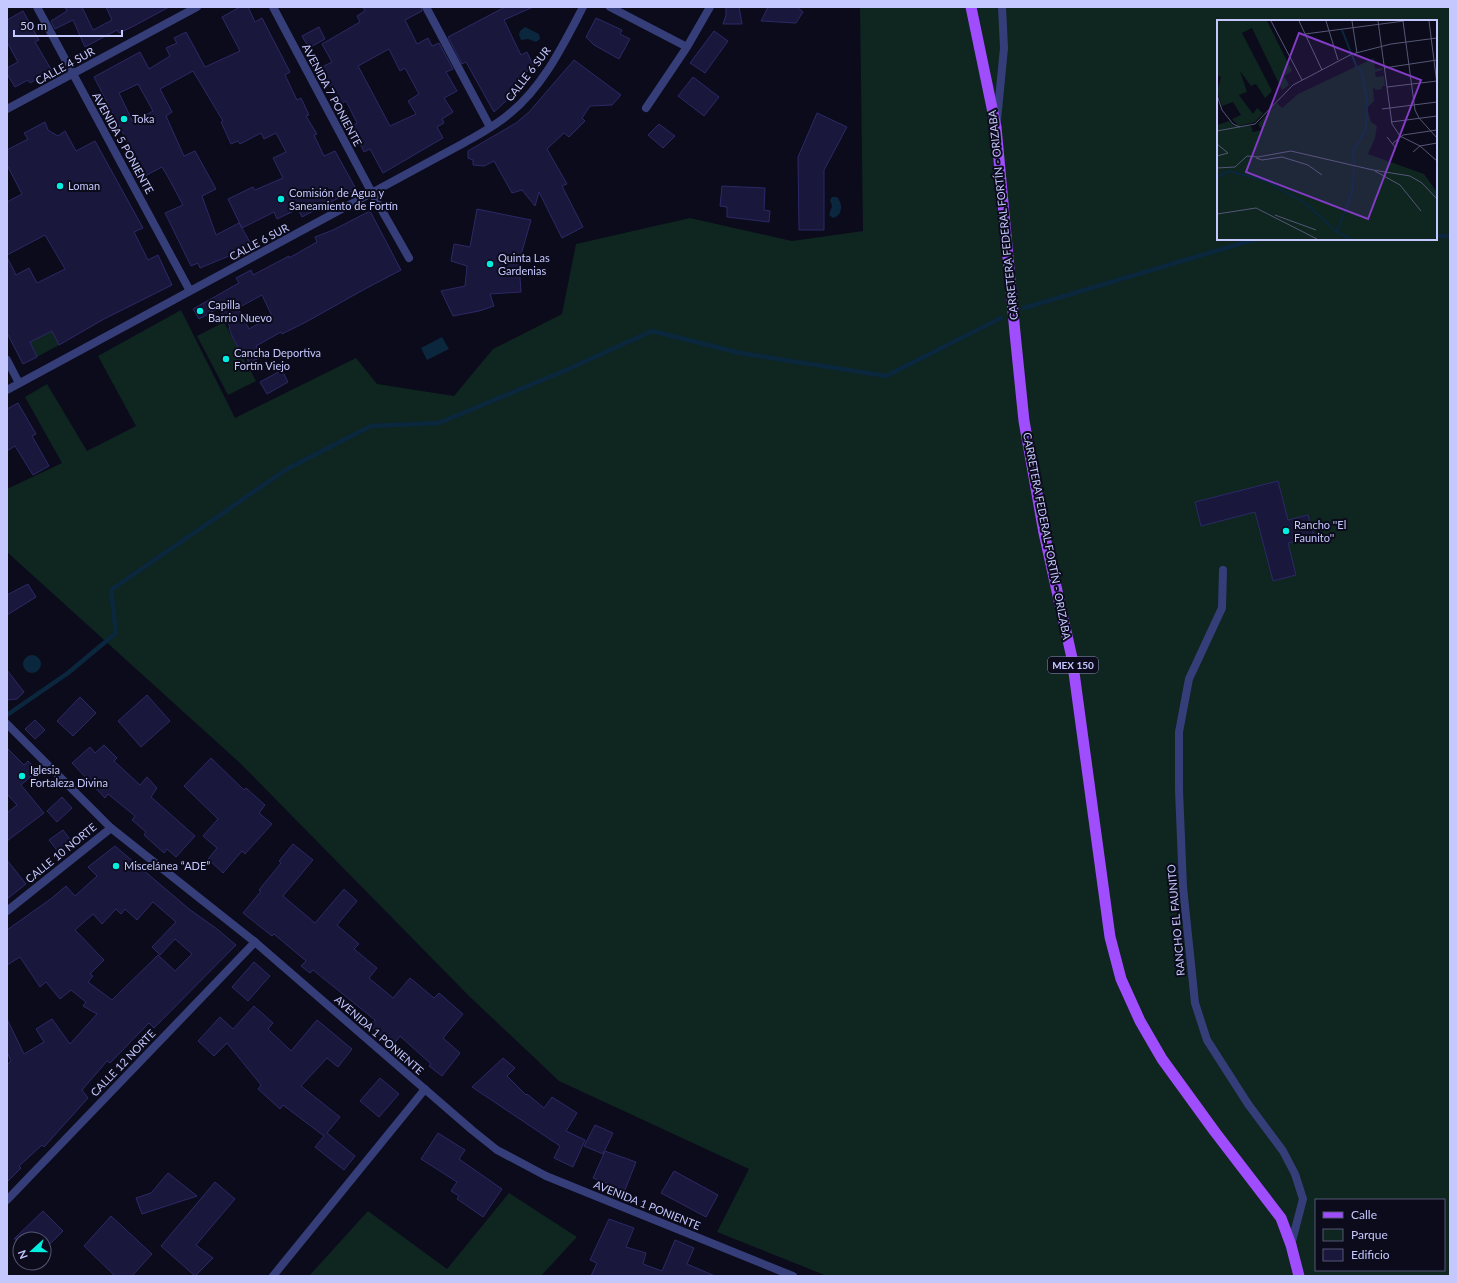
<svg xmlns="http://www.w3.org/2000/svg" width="1457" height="1283" viewBox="0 0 1457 1283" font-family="Lato,sans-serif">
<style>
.green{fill:#0e2520;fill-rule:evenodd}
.water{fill:#0b273e}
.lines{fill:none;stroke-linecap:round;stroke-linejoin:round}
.stream{stroke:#0b273e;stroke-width:4.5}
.building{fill:#19173c;stroke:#2c2967;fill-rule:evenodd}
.minor{stroke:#363e7a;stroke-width:8}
.tertiary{stroke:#363e7a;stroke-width:8}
.primary{stroke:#a04dfd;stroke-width:11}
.poi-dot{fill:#02eee1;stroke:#0b0b1b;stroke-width:1.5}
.labels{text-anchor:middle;stroke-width:4;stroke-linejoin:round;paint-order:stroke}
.shield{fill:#0b0b1b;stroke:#8d8fba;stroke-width:1}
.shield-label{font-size:10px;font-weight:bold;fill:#c5c8fe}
.street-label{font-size:11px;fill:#c5c8fe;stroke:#0b0b1b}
.poi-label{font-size:11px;fill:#c5c8fe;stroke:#0b0b1b;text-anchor:start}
.inset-river{fill:none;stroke:#0b273e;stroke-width:2}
.inset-road{fill:none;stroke:#555776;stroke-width:1}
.view{fill:#823cc5;fill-opacity:0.15;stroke:#823cc5;stroke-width:2}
.inset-edge{fill:none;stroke:#c5c8fe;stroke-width:2}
</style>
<rect width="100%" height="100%" fill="#0b0b1b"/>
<!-- green -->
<path class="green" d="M860 7H1450V1276H827L717 1232 749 1169 559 1081 469 996 241 764 7 552V489L62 463 25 397 47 384 87 451 136 426 98 356 181 310 235 418 356 358 377 384 454 396 493 349 562 314 576 244 690 218 792 241 863 231ZM1218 21H1436V239H1218ZM1316 1200H1444V1270H1316Z
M224 322 256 381 228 395 197 336Z
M52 331 59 345 37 357 30 342Z
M509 1193 577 1237 541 1276H309L368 1211 447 1269Z"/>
<!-- water -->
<path class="water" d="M525 27 539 34 540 39 536 42 528 39 521 40 519 35 520 31Z
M832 197H837C843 203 843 216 833 218L829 215 832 206 830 200Z
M442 337 449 349 427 360 421 348Z
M23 664a9 9 0 1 1 18 0a9 9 0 1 1-18 0Z"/>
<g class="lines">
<!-- stream -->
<path class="stream" d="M1436 236H1450
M1024 308 1256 239
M7 715 68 673 116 633 111 590 287 469 371 426 439 423 564 371 652 331 740 353 886 376 1001 318"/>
</g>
<!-- building -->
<path class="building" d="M65 7H82L93 30 112 20 106 7H169L132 27 119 33 117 30 85 47 73 20 55 29 51 21 67 11Z
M240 7H248L255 22 262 18 290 72 285 75 297 100 301 98 309 115 306 116 317 134 314 135 324 156 335 151 356 189 302 217 298 209 277 219 274 212 242 228 251 244 229 257V256L200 268 198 263 191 266 165 213 183 205 168 177 162 167 145 176 94 77 140 52 149 69 170 56 166 48 177 43 174 38 186 32 205 67 240 51 222 17ZM193 71 223 121 221 122 231 144 238 141 240 144 261 133 264 139 276 133 286 152 273 158 283 178 255 190 253 187 228 199 242 228 239 223 216 235 202 196 216 189 195 151 184 156 166 116 172 112 160 89ZM138 84 153 111 133 122 119 93Z
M363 7H421L422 11 405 20 417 44 428 38 432 46 439 43 453 69 446 72 457 91 444 98 453 112 442 119 444 123 437 127 443 138 383 173 370 149 364 152 352 126 357 123 346 101 340 104 320 68 332 62 322 44 360 22 357 16 365 11ZM389 49 400 71 405 68 419 94 408 101 416 114 390 126 358 66Z
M505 7H533L504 20 521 55 527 52 534 67 521 75 526 83 494 112 466 62 462 64 448 37Z
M726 7H739L742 24H723L726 15Z
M768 7H797L803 12 796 23 761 21Z
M23 11 39 40 35 42 52 71 30 83 28 80 15 87 7 74V68L18 62 7 42V20Z
M596 18 622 30 620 34 630 39 619 59 594 45 586 37Z
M319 27 325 39 309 48 302 36Z
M714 31 728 41 705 73 690 63Z
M574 60 621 95 612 105 590 106 582 118 585 121 569 137 564 133 547 149 567 184 562 186 583 227 562 238 539 192 535 206 522 190 512 193 494 161 484 166 473 165V160L468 158V151L516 123 529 112Z
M693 77 719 97 704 116 678 96Z
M817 113 847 127 824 170V230H799L798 157Z
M45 122 48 130 58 136 65 131 76 151 95 141 143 228 134 232 148 260 158 255 172 285 104 319 59 345 52 331 30 342 37 357 23 364 7 333V257L16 275 29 268 37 283 65 269 45 235 7 255V202L22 194 7 165V150L28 139 24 133Z
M659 124 675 136 663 148 648 135Z
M722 186 765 188 764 210 770 211 769 222 727 217V207L720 206Z
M477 209 531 220 519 262 521 292 490 294 494 306 479 311 453 316 441 291 465 286 467 266 451 261 454 244 470 247Z
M370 211 401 270 363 290 306 322 282 334 281 332 256 346 261 357 249 363 244 353 242 354 233 338 229 328 230 327 219 308 199 319 193 309 239 283 236 278 251 270 253 275 289 256V258L317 242 315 237 333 230ZM262 295 272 316 249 329 238 308Z
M282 370 288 382 267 394 260 382Z
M18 403 36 434 32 436 49 466 33 475 15 446 7 451V409Z
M1278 481 1288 520 1308 515 1314 537 1288 543 1296 575 1273 581 1255 512 1201 526 1195 502Z
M28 584 36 597 7 615V595Z
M7 670 24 692 17 699 7 700Z
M147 695 170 721 141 747 118 721Z
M80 697 96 713 73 736 57 721Z
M35 720 45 730 35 739 25 729Z
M104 745 117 758 114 761 140 785 147 777 157 788 151 797 195 836 176 857 167 849 164 853 144 835 146 832 132 820 135 816 108 794 105 798 72 763 90 747 95 753Z
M7 748 24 765 28 761 37 771 21 785 44 813 7 841V813L17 805 7 794Z
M211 758 244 790 246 788 265 805 259 813 272 824 245 854 242 851 223 873 208 859 217 848 203 836 218 819 184 786Z
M62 797 72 808 57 822 47 811Z
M63 830 72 842 59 853 49 840Z
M293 844 313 860 283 896 315 923 344 889 357 901 337 925 359 944 354 949 377 968 369 978 393 998 410 978 434 998 439 993 463 1014 443 1038 460 1053 442 1076 429 1066 431 1064 400 1036 393 1045 370 1026 375 1020 313 970 310 973 301 966 306 961 274 934 272 936 243 913 261 891 259 890 281 863 279 861Z
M115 846 189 909 217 929 236 945 154 1028 149 1023 110 1063 107 1061 82 1090 88 1098 44 1147 42 1145 19 1166 21 1168 7 1182V1065L11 1061 7 1052V1019L24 1054 44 1042 36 1029 52 1019 70 1044 97 1014 83 1006 86 1002 71 990 60 999 46 982 40 987 20 957 7 965V930L52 898 66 886 75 896 97 876 88 867ZM153 902 176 922 152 947 160 955 175 939 192 954 175 971 158 955 112 1000 88 982 93 976 90 974 104 960 75 930 93 914 102 924 116 909 121 914 125 909 137 920Z
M7 860 26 884 7 899Z
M254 962 270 976 248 1001 232 987Z
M254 1006 273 1023 268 1029 291 1051 317 1020 352 1049 338 1067 327 1058 301 1086 340 1117 327 1133 355 1156 344 1170 315 1147 324 1136 283 1105 280 1109 258 1089 261 1085 227 1043 214 1056 198 1041 220 1017 233 1029Z
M503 1058 515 1068 507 1076 526 1095 527 1094 544 1108 552 1097 577 1113 566 1131 585 1140 573 1167 554 1158 560 1146 472 1087Z
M380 1078 399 1094 379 1117 360 1101Z
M595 1125 613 1133 603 1154 584 1146Z
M438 1133 465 1150 459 1159 502 1189 483 1217 457 1199 459 1196 451 1191 457 1182 421 1159Z
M605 1151 636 1162 625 1190 593 1178Z
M674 1171 718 1195 706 1217 661 1193Z
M168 1173 197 1196 142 1214 136 1198 151 1193Z
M215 1182 235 1199 196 1245 213 1258 195 1276 161 1246Z
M43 1211 63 1231 44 1250V1239H14Z
M111 1216 152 1254 132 1276H115L84 1246Z
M609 1219 634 1228 626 1247 646 1253 643 1264 662 1271 675 1240 694 1248 687 1264 715 1276H591L597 1263 590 1260Z"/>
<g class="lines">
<!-- minor -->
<path class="minor" d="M37 7 190 291
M273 7 372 193 409 258
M426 7 490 127
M610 7 687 47
M646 108 687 47 710 7
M7 109 197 7
M997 120 1004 48 1002 7
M7 360 19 383
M7 390 462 144C478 135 495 126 509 114 543 87 563 45 583 7
M1223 570 1222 608 1189 679 1179 732V790L1183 887 1195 1003 1207 1040 1248 1104 1283 1151 1295 1174 1303 1199 1291 1245
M7 911 111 828
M7 1200 255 942
M273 1276 425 1089"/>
<!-- tertiary -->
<path class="tertiary" d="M7 724 111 828 255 942 472 1130 497 1150 546 1176 793 1276"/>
<!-- primary -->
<path class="primary" d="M971 7 996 127 1015 333 1024 421 1044 533 1072 658 1110 937 1121 979 1140 1021 1162 1059 1215 1132 1281 1218 1291 1245 1299 1276"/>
</g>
<!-- markers -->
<g class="poi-dot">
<circle cx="124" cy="119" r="4"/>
<circle cx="60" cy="186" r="4"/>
<circle cx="281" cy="199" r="4"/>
<circle cx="490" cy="264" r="4"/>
<circle cx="200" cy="311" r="4"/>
<circle cx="226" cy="359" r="4"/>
<circle cx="1286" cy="531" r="4"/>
<circle cx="22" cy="776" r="4"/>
<circle cx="116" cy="866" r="4"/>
</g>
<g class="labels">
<!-- shield labels -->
<rect class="shield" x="1048" y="657" width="50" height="16" rx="3"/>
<g class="shield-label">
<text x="1073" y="669">MEX 150</text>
</g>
<!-- street labels -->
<g class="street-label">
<text transform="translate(65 66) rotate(-29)" y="4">CALLE 4 SUR</text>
<text transform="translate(528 74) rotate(-52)" y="4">CALLE 6 SUR</text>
<text transform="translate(332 95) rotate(62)" y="4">AVENIDA 7 PONIENTE</text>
<text transform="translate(123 143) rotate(61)" y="4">AVENIDA 5 PONIENTE</text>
<text transform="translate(1003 215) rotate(-96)" y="4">CARRETERA FEDERAL FORTÍN - ORIZABA</text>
<text transform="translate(259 242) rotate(-28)" y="4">CALLE 6 SUR</text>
<text transform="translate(1047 536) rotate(79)" y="4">CARRETERA FEDERAL FORTÍN - ORIZABA</text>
<text transform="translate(61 853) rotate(-39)" y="4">CALLE 10 NORTE</text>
<text transform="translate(1176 920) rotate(-95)" y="4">RANCHO EL FAUNITO</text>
<text transform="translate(379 1035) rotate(41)" y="4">AVENIDA 1 PONIENTE</text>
<text transform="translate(123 1063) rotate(-46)" y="4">CALLE 12 NORTE</text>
<text transform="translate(647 1205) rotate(22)" y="4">AVENIDA 1 PONIENTE</text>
</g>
<!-- poi labels -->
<g class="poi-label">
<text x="132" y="123">Toka</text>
<text x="68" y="190">Loman</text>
<text x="289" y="197">Comisión de Agua y<tspan x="289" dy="13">Saneamiento de Fortín</tspan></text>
<text x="498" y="262">Quinta Las<tspan x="498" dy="13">Gardenias</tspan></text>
<text x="208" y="309">Capilla<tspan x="208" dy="13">Barrio Nuevo</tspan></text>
<text x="234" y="357">Cancha Deportiva<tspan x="234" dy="13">Fortín Viejo</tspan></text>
<text x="1294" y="529">Rancho ''El<tspan x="1294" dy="13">Faunito''</tspan></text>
<text x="30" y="774">Iglesia<tspan x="30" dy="13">Fortaleza Divina</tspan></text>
<text x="124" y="870">Miscelánea “ADE”</text>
</g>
</g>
<!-- overview -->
<g transform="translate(1217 20)">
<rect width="220" height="220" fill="#0b0b1b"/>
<path d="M0 1H50L75 51 67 56 72 65 65 70 35 8 25 13 55 71 48 78 39 64 34 66 23 51 30 72 22 75 36 94 40 88 46 93 38 102 22 106 15 99 24 95 16 82 5 86 0 71 4 57 0 55ZM157 38 158 49 165 48 166 50 158 52 159 57 167 56 168 66H165V69L159 70 156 67 157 81 150 88 154 102 160 106 158 118 151 134 207 154 220 172V219H0V105L12 101 17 106H34L36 112 45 110 41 104 60 83 65 88 81 74Z" fill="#0e2520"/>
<path class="inset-river" d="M125 10 140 48 144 49 150 80 149 110 136 131 137 144M0 157 12 151 49 161 88 183 120 212 134 219M120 212 135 172 137 147"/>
<path class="inset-road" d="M54 1 85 60M82 1 105 50M109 1 121 40M135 1 140 33M161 1 175 104 183 116 203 126 220 141M186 1 198 90 202 98 220 118M212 1 220 64M88 14 187 1M167 48 220 40M170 67 220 61M0 75 5 90 16 104 23 107M165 89 220 82M174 102 220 96M0 111 38 104 76 65 135 34 174 24 220 18M170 117 178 127M0 124 11 133 0 136M175 124 186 115 220 110M196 132 203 126 220 123M39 138 45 140 65 137 91 145 105 155M0 148 18 147 30 136 41 137 74 131 156 150 193 156 205 163 220 179M158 151 183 165 204 191M0 194 39 188 100 219M58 195 99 210"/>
<path class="view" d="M82 13 204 60 151 199 29 152Z"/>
<rect width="220" height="220" class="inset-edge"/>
</g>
<!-- border -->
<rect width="1457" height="1283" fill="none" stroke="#c5c8fe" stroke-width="16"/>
<!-- legend -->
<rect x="1315" y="1199" width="130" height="72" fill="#0b0b1b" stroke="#555776"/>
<rect x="1323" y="1212" width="20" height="6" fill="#a04dfd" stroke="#555776"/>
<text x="1351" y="1219" font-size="12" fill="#c5c8fe">Calle</text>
<rect x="1323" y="1229" width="20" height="12" fill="#0e2520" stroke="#555776"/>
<text x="1351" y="1239" font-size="12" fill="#c5c8fe">Parque</text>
<rect x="1323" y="1249" width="20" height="12" fill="#19173c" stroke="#555776"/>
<text x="1351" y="1259" font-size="12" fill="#c5c8fe">Edificio</text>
<!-- north arrow -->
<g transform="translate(32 1251) rotate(249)"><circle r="19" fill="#0b0b1b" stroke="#555776"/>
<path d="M0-3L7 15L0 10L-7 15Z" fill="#02eee1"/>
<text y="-6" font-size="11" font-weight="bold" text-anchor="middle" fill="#c5c8fe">N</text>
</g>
<!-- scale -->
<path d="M14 30v6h108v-6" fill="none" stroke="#c5c8fe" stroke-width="2"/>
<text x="20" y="30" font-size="12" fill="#c5c8fe" stroke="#0b0b1b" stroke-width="3" paint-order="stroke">50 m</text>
</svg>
